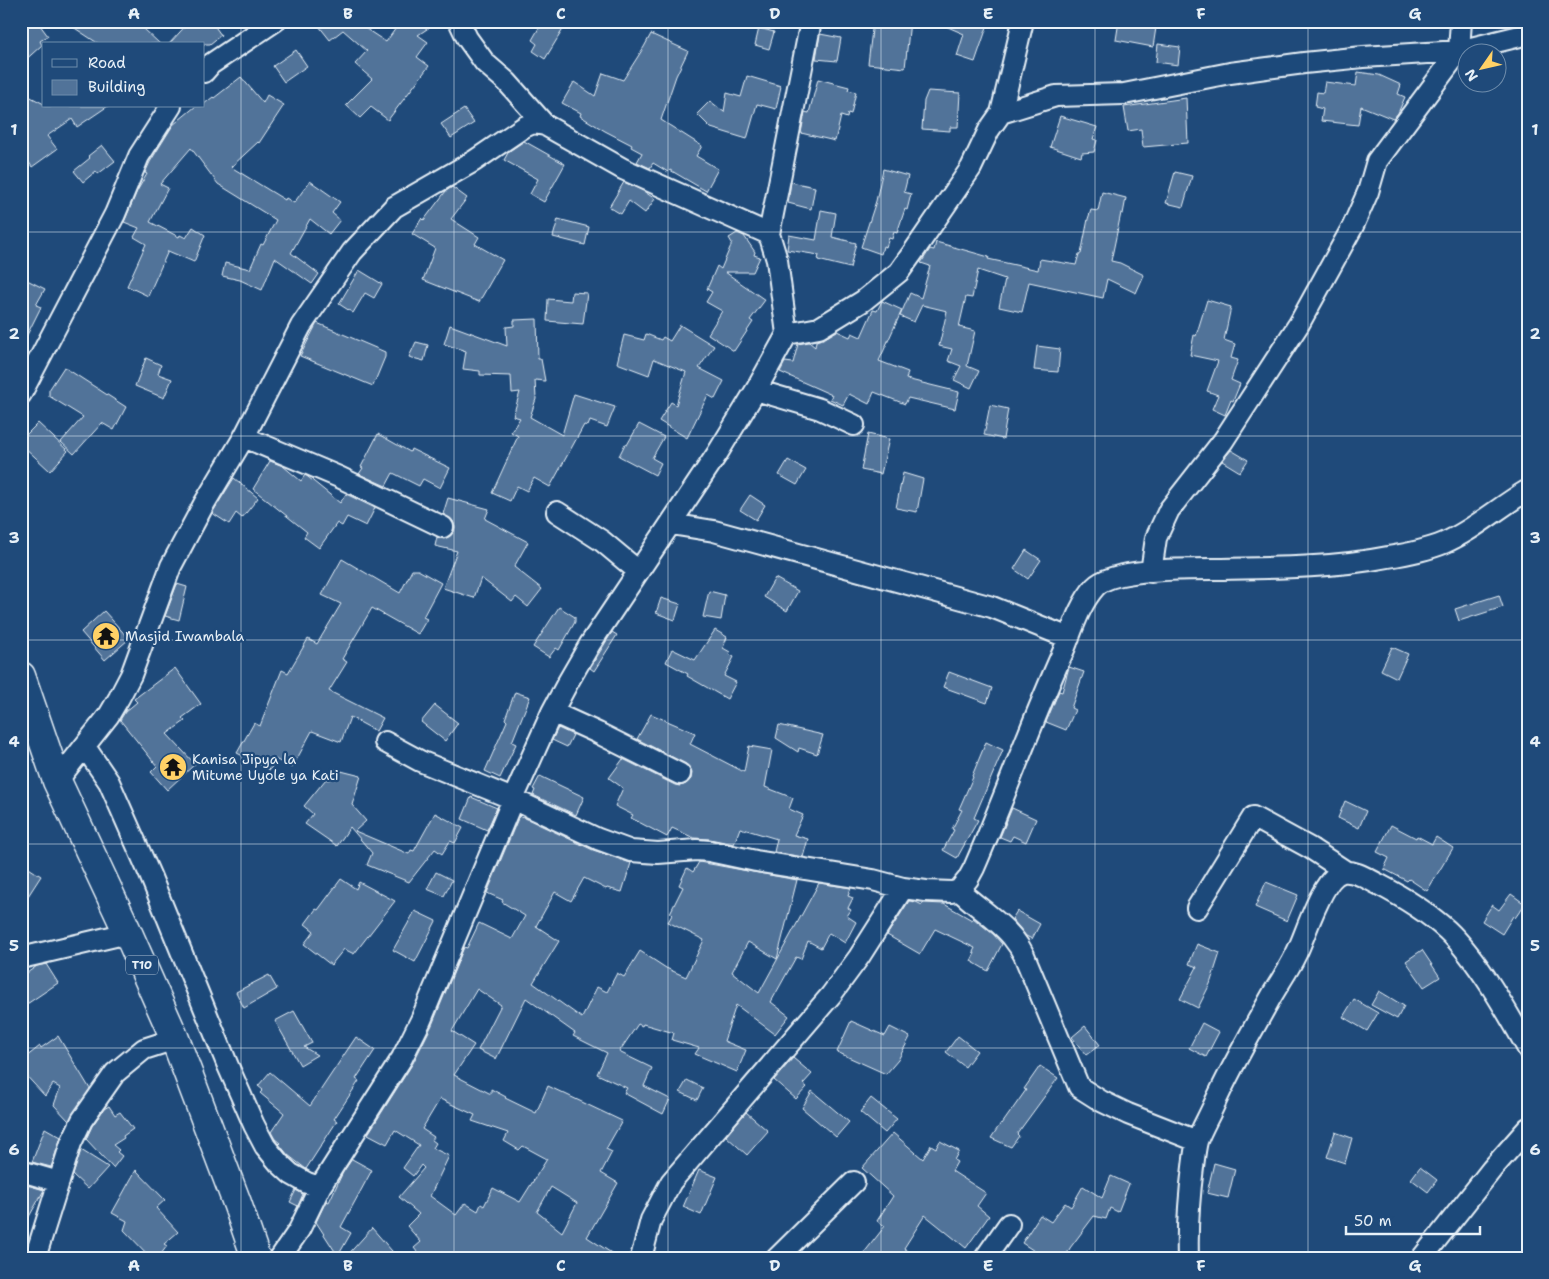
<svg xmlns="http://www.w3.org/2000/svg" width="1549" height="1279" viewBox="0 0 1549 1279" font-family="'Shantell Sans',sans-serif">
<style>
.building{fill:#517399;stroke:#e8f1f8;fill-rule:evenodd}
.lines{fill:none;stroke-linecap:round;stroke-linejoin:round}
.minor-casing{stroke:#e8f1f8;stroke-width:24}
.highway-casing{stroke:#e8f1f8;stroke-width:31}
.minor{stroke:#1f4a7a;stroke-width:20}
.highway{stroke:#1f4a7a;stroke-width:28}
.grid{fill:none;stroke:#e8f1f8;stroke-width:1;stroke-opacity:0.55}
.labels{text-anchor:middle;stroke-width:4.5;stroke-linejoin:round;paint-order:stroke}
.shield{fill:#1f4a7a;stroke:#acbfd2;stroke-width:1}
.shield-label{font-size:12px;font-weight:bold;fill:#e8f1f8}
.poi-label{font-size:14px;fill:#e8f1f8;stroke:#1f4a7a;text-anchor:start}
.neatline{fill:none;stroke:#e8f1f8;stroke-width:2}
.grid-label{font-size:16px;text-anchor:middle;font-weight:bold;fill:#e8f1f8}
</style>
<rect width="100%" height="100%" fill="#1f4a7a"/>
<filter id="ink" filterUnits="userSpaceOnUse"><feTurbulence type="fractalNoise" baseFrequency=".02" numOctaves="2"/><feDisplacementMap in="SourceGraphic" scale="10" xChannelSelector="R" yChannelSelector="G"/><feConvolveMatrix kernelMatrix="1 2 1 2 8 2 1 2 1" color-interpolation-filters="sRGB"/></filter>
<g filter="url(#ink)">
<!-- building -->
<path class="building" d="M21 21H37L48 36 40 41 42 45 21 64Z
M64 21H146L142 27 160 44H99Z
M190 21H211L221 35 210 44H169Z
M315 21H354L386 42 401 21H439L418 35 428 42 417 57 429 66 388 120 371 107 360 118 346 105 372 79 355 64 367 51 343 30 330 40Z
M543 21H568L545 59 533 51 537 44 532 40Z
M873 21H910L905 68 868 64Z
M934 21H989L975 62 957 56 964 34Z
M1119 21H1157L1153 47 1116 40Z
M759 28 774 32 769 49 755 45Z
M651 34 688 51 676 76 661 120 702 146 696 156 718 169 706 191 670 170 668 172 653 163 650 168 637 162 642 153 631 147 632 145 605 131 580 116 581 113 562 103 574 82 595 96 603 73 623 80 644 47Z
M820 34 841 38 837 61 816 59Z
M1158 44 1180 47 1178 65 1156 62Z
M296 50 307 66 284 82 273 66Z
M1358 72 1379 75 1401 85 1398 94 1405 97 1398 113 1393 119 1361 106 1358 125 1321 121 1323 109 1315 107 1317 92 1323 93 1325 82 1356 86Z
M747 76 781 86 776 109 757 104 747 139 711 128 697 114 710 101 724 112 727 93 741 97Z
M241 77 263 103 267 95 284 105 259 143 258 142 231 167 285 200 286 198 294 203 310 181 340 202 332 213 340 220 329 234 310 219 291 253 319 274 312 284 275 258 262 290 240 280 222 276 225 263 250 269 261 244 263 245 276 220 218 184 191 148 160 184 168 188 150 222 179 237 180 235 186 238 193 227 205 235 194 262 168 251 148 296 127 286 146 244 134 237 139 228 124 222 137 191 147 174 145 173 150 162 173 125 196 106H204V104L213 97 214 98Z
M818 79 849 87 848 90 856 92 851 114 848 113 847 118 841 116 835 141 801 133 805 112 809 113Z
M928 91 960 93 958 127H950V131L922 129 924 101Z
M21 92 44 104V106H108L77 127 72 119 47 136 57 149 32 167 21 150Z
M1186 98 1188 143 1143 147 1141 129 1128 131 1124 107Z
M464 109 474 123 451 138 441 124Z
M1060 116 1097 127 1093 139 1097 140 1094 152 1082 153 1081 157 1050 147Z
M524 141 565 164 544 202 530 194 538 179 504 160 509 151Z
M102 145 115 161 98 174 96 171 83 182 74 171 90 158 88 156Z
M883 169 908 176 904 192 911 194 907 210 905 209 897 233 894 232 892 239 889 238 886 247 883 246 881 254 861 247 876 201Z
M1175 172 1192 176 1183 207 1166 203Z
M624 182 645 192 655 199 645 213 629 201 621 214 609 207Z
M791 182 815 187 811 209 788 203Z
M452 187 467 198 451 219 479 237 475 244 503 260 479 302 423 280 435 248 412 234 422 218 424 220 446 191Z
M1102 192 1126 198 1123 214 1121 213 1111 261 1120 263 1144 275 1136 293 1107 279 1103 298 1029 282 1022 312 999 307 1005 279 978 270 972 298 966 297 959 327 975 331 967 366 979 371 971 388 954 380 961 366 948 361 952 349 939 346 947 311 922 305 914 322 900 316 910 293 921 298 930 266 921 263 930 249 934 250 936 242 989 257 988 259 1038 270 1040 259 1076 265 1079 254H1081L1088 219 1091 210 1098 211Z
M821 210 836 213 832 237 856 243 850 268 818 260 819 255 787 250 789 235 816 240Z
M558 219 589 227 585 245 553 237Z
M737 233 744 236 755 252 754 255 760 257 753 272H725L765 300 750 320 753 322 734 351 708 334 722 311 706 302 712 292 707 289 717 266 721 269 732 243 729 238Z
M359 270 382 284 374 298 365 293 353 313 339 304Z
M21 277 45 289 36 305 41 307 21 347Z
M572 292 587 293 583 324 547 321 548 299 571 301Z
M1207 300 1231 307 1224 340 1235 344 1231 358 1238 360 1231 380 1240 384 1233 401 1231 400 1225 415 1212 409 1218 395 1207 391 1218 361 1190 355 1194 335 1196 336Z
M882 301 902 310 879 361 908 372 906 379 959 392 955 409 908 398 905 404 874 392 869 404 849 394 843 405 830 399 832 395 780 372 785 362 793 363 798 344 809 342 815 347 816 341 825 338 837 331 850 337 852 333 861 337 873 310 877 311Z
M537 319 538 359H541L545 381 535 380 536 399 530 417 562 435 574 394 615 407 607 427 590 421 588 426 584 425 550 487 534 478 527 491 517 486 510 501 492 493 518 436 511 432 520 418 513 416 520 392 512 393 511 376 480 375V371L463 369 466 351 444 344 450 325 507 346 506 327 514 326V320Z
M317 323 385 352V357L373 386 300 356Z
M680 325 714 346 699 368 724 381 715 399 708 395 687 438 659 421 671 402 676 405 686 372 654 359 649 375 617 363 624 335 644 340 646 334 661 340 663 337 670 341Z
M416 342 428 345 424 361 409 357Z
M1037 346 1060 349 1058 372 1034 370Z
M146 358 161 365 158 374 172 379 164 398 135 386Z
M64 367 126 407 114 430 102 423 74 454 61 442 83 417 49 396V390Z
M990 405 1008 409 1003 439 984 435Z
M38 423 68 451 50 471 21 444V440Z
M639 424 664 437 652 458 661 463 655 475 619 456 625 444 627 445Z
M378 434 410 452 411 449 450 468 440 488 423 479 419 486 393 473 386 486 359 474 363 468 361 467Z
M868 434 889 439 881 474 861 470Z
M1231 450 1248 460 1240 472 1222 461Z
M788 460 806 470 797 485 779 475Z
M270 461 283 466 301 481 305 475 308 477 340 503 346 494 375 508 366 526 347 517 342 526 337 523 319 548 304 537 307 532 253 489Z
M903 473 923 479 917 512 896 508Z
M234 478 258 498 242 518 236 513 229 524 212 513Z
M750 495 765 505 756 520 740 510Z
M448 498 489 509 485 519 528 542 514 567 542 589 528 607 516 597 512 602 481 578 474 598 443 588 457 551 435 546 437 537 444 539 450 536 454 532 455 527 453 521 443 514Z
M1026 550 1041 560 1028 579 1014 569Z
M342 559 400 593 412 570H418L441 583 423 617 427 619 418 634 372 608 342 659 347 662 329 691 383 718 376 731 350 717 341 742 312 731 292 768 275 759 270 770 237 753 254 723 260 726 282 670 288 673 308 639 317 644 341 604 322 595Z
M775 578 798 591 787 611 764 597Z
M177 584 187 587 179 620 165 616Z
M709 591 725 595 721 620 703 617Z
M1499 595 1503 607 1459 621 1455 609Z
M661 598 680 604 675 620 656 613Z
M559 607 575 617V622L559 650 556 648 549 657 533 647Z
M104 611 129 639 105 660 81 632Z
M715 630 727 637 723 648 730 652 729 654 734 657 724 676 736 682 727 699 687 676 688 674 666 662 672 649 695 660Z
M612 632 617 635 594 671 590 668Z
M1392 647 1408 654 1397 678 1381 670Z
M1069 667 1084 672 1071 708 1075 710 1066 730 1046 722 1059 691 1062 692Z
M175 668 201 704 182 718 185 721 167 734 195 764 167 790 151 772 157 766 120 720 125 712 137 702 134 699Z
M949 672 992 688 987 703 943 687Z
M515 692 530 697 512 742 516 744 500 778 485 771 507 721 505 719Z
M435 705 458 723 445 741 421 722Z
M651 714 695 733 690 744 744 772 749 746 772 750 765 787 793 798 789 809 803 815 794 835 808 839 803 857 774 852 777 839 740 828 734 844 710 839 694 838 672 828 667 837 631 818 633 815 615 806 623 788 609 778 623 759 675 785 680 786 686 784 691 779 692 773 690 768 686 764 637 739Z
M779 725 823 735 817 754 799 748 798 752 776 738Z
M558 728 573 735 567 747 552 740Z
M986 742 1003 750 974 818 978 820 957 858 943 850 954 830 952 829 962 810 959 809 973 777 972 776Z
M333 769 361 776 352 805 366 821 355 831 409 854 411 850 414 851 435 813 463 828 455 843 450 841 442 854 435 849 409 882 367 865 372 853 350 827 337 846 305 824 313 814 304 806 326 779 330 780Z
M540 776 584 797 576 815 533 795 535 790 533 789Z
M471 797 497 808 487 830 462 819Z
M1345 801 1366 811 1359 828 1338 818Z
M1012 808 1036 819 1026 842 1013 836 1010 841 1000 837Z
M519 816 522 818 523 817 593 850 631 863 622 892 607 888 606 889 584 878 571 901 555 892 536 926 559 941 533 983 582 1018 597 987 607 992 617 973 624 977 640 951 666 968 686 977 704 940 668 922 672 915 670 913 683 887 679 885 687 868 693 872 699 862 797 880 777 959 748 942 732 972 759 993 819 883 851 888 848 896 853 898 848 908 851 910 847 916 856 922 845 943 829 933 821 948 808 941 801 959 796 957 771 1002 789 1016 775 1034 736 1005 724 1041 746 1050 737 1072 695 1054 699 1048 672 1040 674 1033 643 1024 642 1026 638 1024 619 1052 652 1068 644 1086 670 1099 663 1114 624 1093 627 1088 597 1074 607 1053 573 1036 575 1033 526 998 496 1059 478 1050 501 1005 477 989 452 1031 474 1045 454 1075 491 1094V1089L506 1097 505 1098 536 1113 548 1086 622 1121 606 1149 612 1152 601 1173 618 1183 587 1237 619 1258H422L414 1248 421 1242 407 1226 419 1214 399 1197 424 1168 421 1165 413 1176 403 1168 419 1145 395 1130 387 1144 368 1134 413 1063 432 1025 464 947 467 948 479 923 512 939 525 916 502 902 503 900 487 893ZM440 1099 475 1115 472 1121 508 1133 504 1141 519 1150 523 1146 547 1159 520 1202 493 1188 484 1206 481 1204 478 1211 465 1203 456 1215 430 1196 449 1156 433 1148 436 1143 432 1140 434 1137 422 1129ZM551 1187 577 1203 562 1232 537 1212Z
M1391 825 1416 838 1417 836 1432 844 1436 837 1453 848 1427 891 1409 879 1407 881 1384 869 1389 858 1377 852Z
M21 863 41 876 21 907Z
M436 872 452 880 444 896 427 889Z
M341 879 356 889 359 882 395 901 354 954 344 949 331 965 304 944 314 931 305 924 316 909 318 910Z
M1266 882 1298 895 1287 921 1255 907Z
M1511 894 1525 904 1515 918 1513 916 1502 934 1482 921 1492 905 1499 910Z
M909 901 916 902 922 905 923 903 944 904 972 920 973 918 993 934 1002 944 988 971 971 961 975 953 973 952 975 948 935 929 920 954 887 935Z
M415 911 436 921 415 962 393 950Z
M1017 911 1040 924 1032 939 1026 936 1012 919Z
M1197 944 1220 953 1210 984 1198 1008 1180 999 1197 967 1189 964Z
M1422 950 1440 977 1424 987 1406 961Z
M46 964 58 983 21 1008V977L37 966Z
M269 975 277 989 244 1008 236 992Z
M1379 991 1404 1006 1397 1019 1371 1005Z
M1354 999 1378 1013 1367 1031 1343 1017Z
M294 1011 312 1043 304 1047 317 1055 300 1065 275 1021Z
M851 1021 885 1036 890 1027 910 1037 898 1060 886 1074 837 1052Z
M1202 1023 1219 1032 1206 1057 1189 1048Z
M1085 1026 1100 1045 1086 1055 1072 1037Z
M58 1036 90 1089 69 1121 54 1105 60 1088 53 1084 45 1096 21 1070V1061L40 1046 41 1048Z
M958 1036 977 1051 965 1067 946 1052Z
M356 1037 375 1050 356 1079 359 1081 334 1119 337 1121 306 1169 288 1155 279 1144 280 1143 275 1139 271 1132 284 1113 260 1093 263 1090 258 1086 270 1072 310 1106Z
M793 1058 812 1074 803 1084 807 1087 796 1099 774 1080Z
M1040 1066 1058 1078 1017 1134 1019 1136 1011 1147 991 1138 1001 1123 1002 1124 1026 1090 1024 1089Z
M687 1080 703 1088 697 1100 680 1092Z
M812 1091 849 1122 836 1137 802 1108Z
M871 1098 897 1119 885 1133 860 1112Z
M109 1106 115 1115 120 1112 133 1129 123 1136 124 1138 113 1145 119 1150 117 1152 122 1156 113 1168 86 1139 92 1126 104 1109Z
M746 1112 768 1131 747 1155 726 1136Z
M45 1128 61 1137 51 1167 32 1162Z
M1335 1132 1352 1138 1345 1163 1327 1157Z
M893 1133 923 1159 931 1145 936 1148 940 1141 959 1151 954 1160 957 1162 952 1171 986 1193 977 1206 989 1216 966 1248 925 1215 904 1248 917 1258H860L885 1226 877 1221 893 1196 862 1168Z
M81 1150 108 1167 88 1189 73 1175Z
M352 1159 372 1170 341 1227 351 1233 338 1256 316 1222 326 1201 329 1202 343 1172Z
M1214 1163 1235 1169 1228 1198 1207 1193Z
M1420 1167 1437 1180 1428 1192 1411 1179Z
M136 1170 165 1200 156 1208 178 1232 164 1244 167 1246 158 1258H151L124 1230 127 1221 112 1213Z
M699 1170 717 1177 701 1215 683 1207Z
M1111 1176 1129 1184 1118 1212 1110 1208 1106 1219 1094 1216 1070 1248 1065 1258H1045L1022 1243 1040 1215 1051 1222 1065 1203 1071 1207 1083 1186 1102 1198Z
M27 1185 44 1190 21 1231V1196Z
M296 1190 303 1194 298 1206 290 1202Z
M372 1228 398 1258H345Z"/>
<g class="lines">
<defs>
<path id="minor" d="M459 21 467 38 485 63 507 82 545 125
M204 72 211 64 275 21
M1001 113 1056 96 1124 94 1230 73 1304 63 1363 57 1459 51 1528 34
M787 334 819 328 863 301 899 272 914 251 971 168 989 130 1001 113 1023 21
M756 390 820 409 854 425
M21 394 115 214 139 156 171 106
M244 437 339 477 443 527
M557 512 602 541 638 571
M671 524 714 531 992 607 1069 638
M1151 572 1156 538 1169 510 1223 441 1299 324 1353 226 1368 192 1377 161 1459 51 1461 21
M552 712 598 733 680 774
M385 742 420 761 513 799 598 839 631 851 658 853 697 850 709 851 756 861 873 880 903 888 926 891 952 892 959 890 968 879 974 868C1005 797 1031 723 1063 652 1072 631 1079 605 1095 587 1112 568 1190 569 1217 569 1274 568 1332 568 1388 557 1407 554 1427 550 1444 543 1474 530 1499 507 1528 490
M85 747 109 782 150 875 228 1066 254 1125 265 1146 279 1163 291 1174 307 1183 320 1187
M57 781 109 715 119 698 131 675 171 566 204 504 244 437 301 326 352 252 394 207 474 161 524 127 533 123 545 125 623 169 769 234
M959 890C976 907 999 920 1013 938 1017 943 1021 949 1024 955L1079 1087 1101 1101 1128 1114 1197 1141
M1197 908 1253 817 1310 848 1345 871
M21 958 128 933
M21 1171 59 1182
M35 1258 71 1143 82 1120 115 1073 144 1049 175 1039
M280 1258 299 1230 320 1187 402 1058 421 1020 513 799 552 712 568 682 590 644 717 454 756 390 787 334 777 260 769 234 811 21
M641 1258 651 1220 671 1182 831 995 859 957 903 888
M777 1258 854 1182
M985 1258 1009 1224
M1188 1258C1187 1227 1189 1198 1193 1167 1194 1159 1195 1149 1197 1141 1201 1130 1208 1118 1213 1107 1230 1069 1251 1033 1271 997 1279 983 1289 969 1296 954 1306 935 1322 876 1343 872 1355 870 1368 879 1378 884 1403 897 1427 912 1447 930 1477 958 1508 1013 1528 1049
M1422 1258 1492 1169 1528 1128"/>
<path id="highway" d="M21 676 57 781 128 933 175 1039 237 1203 256 1258"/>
</defs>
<!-- minor casing -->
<use href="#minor" class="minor-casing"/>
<!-- highway casing -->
<use href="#highway" class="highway-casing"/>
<!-- minor -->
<use href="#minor" class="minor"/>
<!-- highway -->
<use href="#highway" class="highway"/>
</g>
</g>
<!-- grid -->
<path class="grid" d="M241 21V1258M454 21V1258M668 21V1258M881 21V1258M1095 21V1258M1308 21V1258M21 232H1528M21 436H1528M21 640H1528M21 844H1528M21 1048H1528"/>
<!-- icons -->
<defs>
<symbol id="temple-disc" viewBox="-11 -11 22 22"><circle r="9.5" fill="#ffd166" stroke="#1f4a7a"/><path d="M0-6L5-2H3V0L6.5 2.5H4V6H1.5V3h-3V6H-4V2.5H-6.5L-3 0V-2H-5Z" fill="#111"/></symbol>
</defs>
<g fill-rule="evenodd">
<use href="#temple-disc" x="90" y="620" width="32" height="32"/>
<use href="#temple-disc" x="157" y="751" width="32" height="32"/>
</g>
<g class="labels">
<!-- shield labels -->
<rect class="shield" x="126" y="955.5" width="32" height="19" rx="4"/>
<g class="shield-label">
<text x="142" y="969">T10</text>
</g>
<!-- poi labels -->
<g class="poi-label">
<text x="125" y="641">Masjid Iwambala</text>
<text x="192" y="764">Kanisa Jipya la<tspan x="192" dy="16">Mitume Uyole ya Kati</tspan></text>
</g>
</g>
<!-- margin -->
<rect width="1549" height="1279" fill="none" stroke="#1f4a7a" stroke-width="55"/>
<!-- legend -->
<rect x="42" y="42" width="162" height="65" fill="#1f4a7a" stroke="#6f8dac"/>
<rect x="52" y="59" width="25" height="8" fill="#1f4a7a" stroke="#6f8dac"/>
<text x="88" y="68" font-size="15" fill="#e8f1f8">Road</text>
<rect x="52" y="80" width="25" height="15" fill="#517399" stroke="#6f8dac"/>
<text x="88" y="92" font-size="15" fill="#e8f1f8">Building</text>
<!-- north arrow -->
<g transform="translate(1482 68) rotate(236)"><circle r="24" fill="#1f4a7a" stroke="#6f8dac"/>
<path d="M0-4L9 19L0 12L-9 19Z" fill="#ffd166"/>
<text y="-8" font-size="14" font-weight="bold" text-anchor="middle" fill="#e8f1f8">N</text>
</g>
<!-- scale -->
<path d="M1346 1226v8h134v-8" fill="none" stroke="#e8f1f8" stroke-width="2.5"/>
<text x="1354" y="1226" font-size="15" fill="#e8f1f8" stroke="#1f4a7a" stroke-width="4" paint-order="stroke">50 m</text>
<rect x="28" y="28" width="1494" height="1224" class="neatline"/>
<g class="grid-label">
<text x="134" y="19">A</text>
<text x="348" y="19">B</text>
<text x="561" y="19">C</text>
<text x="775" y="19">D</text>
<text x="988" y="19">E</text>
<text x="1201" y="19">F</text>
<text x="1415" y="19">G</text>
<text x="14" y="135">1</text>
<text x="1535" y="135">1</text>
<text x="14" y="339">2</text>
<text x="1535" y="339">2</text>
<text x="14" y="543">3</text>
<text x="1535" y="543">3</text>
<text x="14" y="747">4</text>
<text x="1535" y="747">4</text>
<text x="14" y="951">5</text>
<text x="1535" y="951">5</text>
<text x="14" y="1155">6</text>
<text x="1535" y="1155">6</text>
<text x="134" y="1271">A</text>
<text x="348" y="1271">B</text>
<text x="561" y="1271">C</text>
<text x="775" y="1271">D</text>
<text x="988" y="1271">E</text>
<text x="1201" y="1271">F</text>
<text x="1415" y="1271">G</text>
</g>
</svg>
